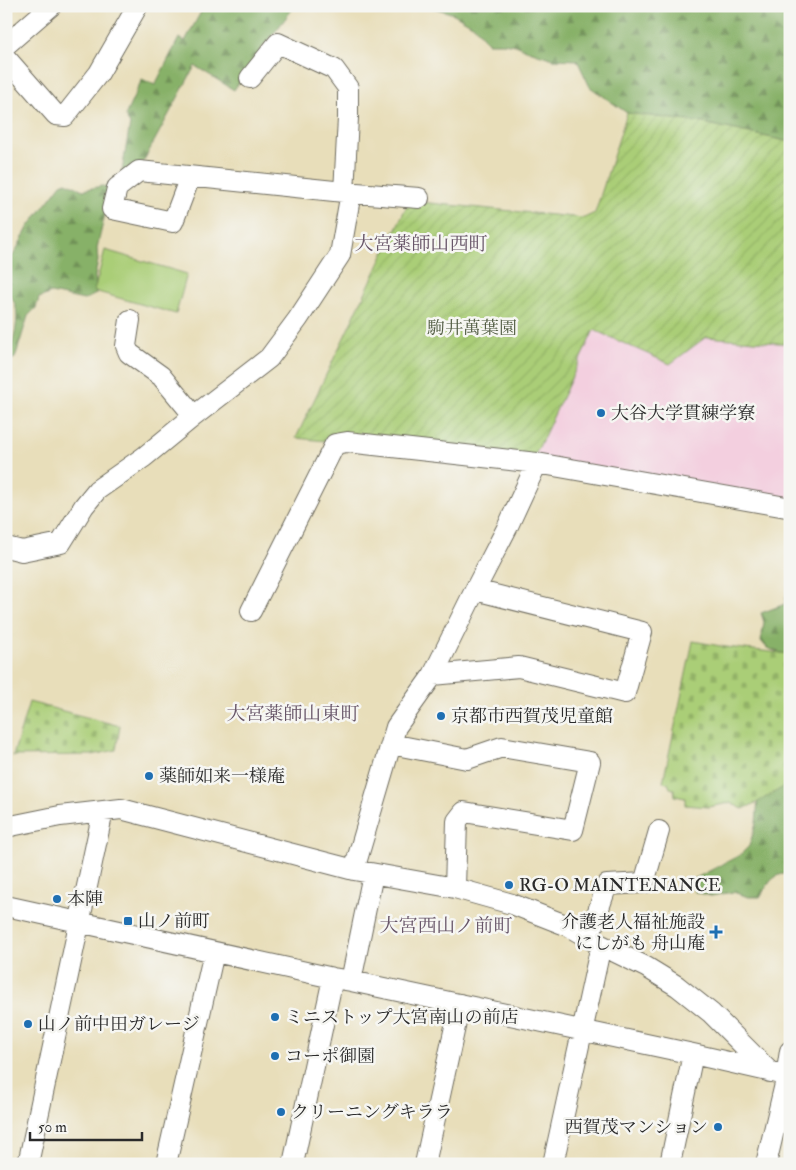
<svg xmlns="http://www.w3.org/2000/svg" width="796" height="1170" viewBox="0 0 796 1170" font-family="'IM FELL Double Pica','Noto Serif JP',serif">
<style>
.built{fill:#f3cfdf}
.forest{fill:url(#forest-firs);stroke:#596e4a}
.cemetery{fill:url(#cemetery-stones);stroke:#6a7c51}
.garden{fill:url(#garden-furrows);stroke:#6a7c51}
.pitch{fill:#aace77;stroke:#6a7c51}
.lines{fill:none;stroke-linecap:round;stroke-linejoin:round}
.minor-casing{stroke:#6d6a5d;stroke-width:22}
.minor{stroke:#fff;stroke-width:20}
.poi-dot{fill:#1f6fb2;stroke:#f6f6f2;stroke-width:2}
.labels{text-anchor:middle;stroke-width:5;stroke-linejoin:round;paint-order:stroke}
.park-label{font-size:18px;fill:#515c42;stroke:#f6f6f2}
.poi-label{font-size:18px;fill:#2b2b2b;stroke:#f6f6f2;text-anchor:start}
.neighbourhood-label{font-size:19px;fill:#675568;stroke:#f6f6f2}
</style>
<defs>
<pattern id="forest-firs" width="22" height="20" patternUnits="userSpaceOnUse" patternTransform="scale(1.25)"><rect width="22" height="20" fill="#87b168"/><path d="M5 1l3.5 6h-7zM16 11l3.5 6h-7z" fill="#6f9056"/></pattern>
<pattern id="cemetery-stones" width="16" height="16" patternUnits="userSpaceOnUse" patternTransform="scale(1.25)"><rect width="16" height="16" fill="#aace77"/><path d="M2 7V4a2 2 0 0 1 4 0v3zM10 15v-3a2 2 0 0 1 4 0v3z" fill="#92b167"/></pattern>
<pattern id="garden-furrows" width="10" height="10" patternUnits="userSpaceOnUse" patternTransform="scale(1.25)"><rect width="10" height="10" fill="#aace77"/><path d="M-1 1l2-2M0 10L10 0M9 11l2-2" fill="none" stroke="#92b167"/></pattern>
</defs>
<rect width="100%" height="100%" fill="#f6f6f2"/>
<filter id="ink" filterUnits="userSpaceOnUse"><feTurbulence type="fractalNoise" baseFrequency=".02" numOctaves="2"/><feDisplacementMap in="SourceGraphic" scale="10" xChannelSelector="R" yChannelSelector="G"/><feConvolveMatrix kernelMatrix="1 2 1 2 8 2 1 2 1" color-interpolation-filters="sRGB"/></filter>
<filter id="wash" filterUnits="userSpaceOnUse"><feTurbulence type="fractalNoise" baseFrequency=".0096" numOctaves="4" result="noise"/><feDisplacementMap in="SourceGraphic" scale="20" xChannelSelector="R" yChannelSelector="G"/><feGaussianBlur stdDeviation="1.12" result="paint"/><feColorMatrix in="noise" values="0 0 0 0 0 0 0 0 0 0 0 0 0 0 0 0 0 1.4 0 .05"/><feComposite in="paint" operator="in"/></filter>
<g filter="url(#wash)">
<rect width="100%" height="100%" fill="#e8deba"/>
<!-- built -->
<path class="built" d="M594 330 670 364 706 337 790 344V507L532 462Z"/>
<!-- forest -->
<path class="forest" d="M197 6H295L261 50 234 90 195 66 143 162 121 177 130 124 125 116 142 79 155 85 179 38 185 41 202 10Z
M428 6H790V142L703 123 627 113 590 87 577 60 553 59 526 50 516 45 503 43H488L474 26 454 14Z
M66 182 83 190 102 186 110 187 106 210 97 248 98 261 95 276 96 294 84 300 51 293 39 298 36 308 28 316 15 358 9 361V356C13 338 26 306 6 293V262L14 254 29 226 61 184Z
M790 573V656L767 648 761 641 764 622 761 613 785 604Z
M790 757V874C773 872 768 885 760 897H749L733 892 711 896 695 892 692 887V880L740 855 749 846 756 824 758 798Z"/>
<!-- cemetery -->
<path class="cemetery" d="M693 641 726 647 790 654V783L758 802 743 809 730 803 708 807 685 805V798L675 796 674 789 670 788 668 783 663 782Z
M29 702 120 726 116 750 92 755 13 756Z"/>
<!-- garden -->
<path class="garden" d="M627 113 703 123 790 142V344L706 337 670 364 594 330 532 462 296 438 409 201 584 218 595 213Z"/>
<!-- pitch -->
<path class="pitch" d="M105 250 187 274 176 314 94 291Z"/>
</g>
<g filter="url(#ink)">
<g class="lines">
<defs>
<path id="minor" d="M6 45 51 6
M6 58 56 115 65 116 99 73 137 7V6
M250 78 278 43 334 69 348 88V118L344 192
M190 177 173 222 112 209 117 188 139 171 344 192 419 198
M130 320 126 346 129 353 161 376 194 416
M6 547 22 551 61 543 84 506 97 490 144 457 194 416 269 358 298 319 340 255 351 192
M251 611 335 444 347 442 537 463 786 507
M433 675 519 667 625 693 642 632 475 590
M391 744 467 759 502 747 590 762 573 830 464 812 457 821 455 888
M6 827 60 816 121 809 354 870 455 888 512 904 568 926 601 945 646 967 677 986 711 1013 770 1072
M354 870 396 727 433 675 475 590 507 528 537 463
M6 906 333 978 351 981 693 1054 790 1076
M589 937 607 885 644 883 659 831
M351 981 373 874
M28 1164 103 811
M166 1164 214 952
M293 1164 333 978
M425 1164 460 1004
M553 1164 601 945
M670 1164 693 1054
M766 1164 785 1084 790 1051"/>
</defs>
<!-- minor casing -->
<use href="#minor" class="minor-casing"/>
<!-- minor -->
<use href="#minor" class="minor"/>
</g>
</g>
<!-- markers -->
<g class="poi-dot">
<circle cx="601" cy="413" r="5"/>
<circle cx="441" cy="716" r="5"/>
<circle cx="149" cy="776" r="5"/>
<circle cx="509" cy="885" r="5"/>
<circle cx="57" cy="899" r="5"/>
<rect x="123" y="916" width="10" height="10" rx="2.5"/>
<path d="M713.5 924.5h5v5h5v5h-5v5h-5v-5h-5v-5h5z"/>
<circle cx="275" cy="1017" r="5"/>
<circle cx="28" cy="1024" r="5"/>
<circle cx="275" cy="1056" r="5"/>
<circle cx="281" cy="1112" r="5"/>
<circle cx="718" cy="1127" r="5"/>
</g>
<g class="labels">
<!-- park labels -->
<g class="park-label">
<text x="472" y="334">駒井萬葉園</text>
</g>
<!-- poi labels -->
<g class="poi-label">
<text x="611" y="419">大谷大学貫練学寮</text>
<text x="451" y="722">京都市西賀茂児童館</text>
<text x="159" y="782">薬師如来一様庵</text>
<text x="519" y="891">RG-O MAINTENANCE</text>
<text x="67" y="905">本陣</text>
<text x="138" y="927">山ノ前町</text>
<text x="705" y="928" text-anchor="end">介護老人福祉施設<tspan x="705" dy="21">にしがも 舟山庵</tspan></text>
<text x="285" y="1023">ミニストップ大宮南山の前店</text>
<text x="38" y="1030">山ノ前中田ガレージ</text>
<text x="285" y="1062">コーポ御園</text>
<text x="291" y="1118">クリーニングキララ</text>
<text x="708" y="1133" text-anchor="end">西賀茂マンション</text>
</g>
<!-- neighbourhood labels -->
<g class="neighbourhood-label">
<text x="421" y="250">大宮薬師山西町</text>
<text x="293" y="720">大宮薬師山東町</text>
<text x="446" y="932">大宮西山ノ前町</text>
</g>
</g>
<!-- margin -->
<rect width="796" height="1170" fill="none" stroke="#f6f6f2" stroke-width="25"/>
<!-- scale -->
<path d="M30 1132v8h112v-8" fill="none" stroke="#2b2b2b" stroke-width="2.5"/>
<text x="38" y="1132" font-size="15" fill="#2b2b2b" stroke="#f6f6f2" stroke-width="4" paint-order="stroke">50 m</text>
</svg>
